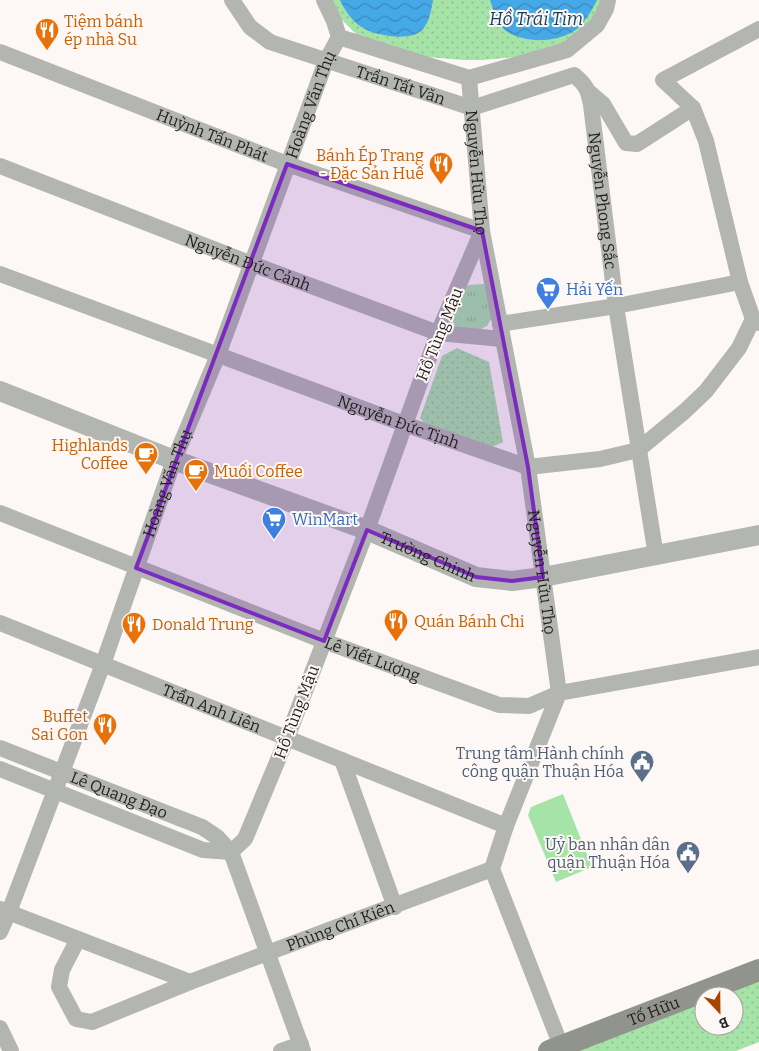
<svg xmlns="http://www.w3.org/2000/svg" width="759" height="1051" viewBox="0 0 759 1051" font-family="Bitter,serif">
<style>
.grass{fill:url(#grass-tufts)}
.park{fill:url(#park-dots)}
.garden{fill:#a6e3a7}
.water{fill:url(#water-waves)}
.lines{fill:none;stroke-linecap:round;stroke-linejoin:round}
.minor{stroke:#b3b5b0;stroke-width:16}
.tertiary{stroke:#b3b5b0;stroke-width:20}
.secondary{stroke:#91948d;stroke-width:22}
.marked{fill:#7b2cbf;fill-opacity:0.2;stroke:#7b2cbf;stroke-width:4;stroke-linejoin:round}
.labels{text-anchor:middle;stroke-width:4;stroke-linejoin:round;paint-order:stroke}
.food-label{font-size:16px;fill:#c56008;stroke:#fdf8f5;text-anchor:start}
.street-label{font-size:16px;fill:#231f1c;stroke:#fdf8f5}
.shop-label{font-size:16px;fill:#366cbe;stroke:#fdf8f5;text-anchor:start}
.service-label{font-size:16px;fill:#4e5e75;stroke:#fdf8f5;text-anchor:end}
.water-label{font-size:18px;font-style:italic;fill:#173f59;stroke:#fdf8f5}
</style>
<defs>
<pattern id="grass-tufts" width="24" height="20" patternUnits="userSpaceOnUse" patternTransform="scale(1.25)"><rect width="24" height="20" fill="#a6e3a7"/><path d="M3 7l-1-3M5 7V3M7 7l1-3M15 17l-1-3M17 17v-4M19 17l1-3" fill="none" stroke="#8fc28f"/></pattern>
<pattern id="park-dots" width="8" height="8" patternUnits="userSpaceOnUse" patternTransform="scale(1.25)"><rect width="8" height="8" fill="#a6e3a7"/><path d="M2 2h.1M6 6h.1" fill="none" stroke="#8fc28f" stroke-width="1.8" stroke-linecap="round"/></pattern>
<pattern id="water-waves" width="16" height="10" patternUnits="userSpaceOnUse" patternTransform="scale(1.25)"><rect width="16" height="10" fill="#46a9e7"/><path d="M0 5q4-4 8 0t8 0" fill="none" stroke="#3a89ba"/></pattern>
</defs>
<rect width="100%" height="100%" fill="#fdf8f5"/>
<!-- grass -->
<path class="grass" d="M484 284 493 316 487 326 479 330 455 327 453 320 464 288 469 285Z"/>
<!-- park -->
<path class="park" d="M329 0H603L594 21 559 47 525 56 483 60H463L417 56 357 35 340 18Z
M457 348 489 362 503 442 488 449 428 428 420 418 442 356Z
M759 980V1042L736 1051H575L704 1001V1026H734V996H717Z"/>
<!-- garden -->
<path class="garden" d="M563 794 592 867 556 882 528 815 531 807Z"/>
<!-- water -->
<path class="water" d="M340 0H433C431 10 430 21 423 29 412 42 378 36 365 29 353 23 345 11 340 0Z
M490 0H597C593 9 585 22 577 29 559 43 524 44 506 31 496 23 494 11 490 0Z"/>
<g class="lines">
<!-- minor -->
<g class="minor">
<path id="s1" d="M232 0 250 27 270 42 472 108 574 75C586 85 588 89 591 105L616 306 656 556"/>
<path d="M324 0 334 21 339 37 469 78 567 50 597 25 606 9 608 0"/>
<path d="M759 29 663 80 693 108 706 141 740 282 753 319 759 323"/>
<path id="s2" d="M0 52 287 164 482 231 438 333 367 530 287 738 245 839 231 852"/>
<path id="s3" d="M469 78 482 231 528 467 559 693 506 826 492 869 561 1046"/>
<path d="M589 92 603 104 626 143 637 144 693 108"/>
<path id="s4" d="M0 166 252 264 438 333 502 339"/>
<path id="s5" d="M0 274 404 424 528 467 600 459 638 450 685 411 706 391 739 348 753 319"/>
<path d="M500 324 616 306 740 282"/>
<path id="s6" d="M0 513 324 641 499 705 529 706 559 693 759 657"/>
<path id="s7" d="M0 623 506 826"/>
<path id="s8" d="M0 748 202 827 217 837 231 852 303 1051"/>
<path d="M342 760 395 907"/>
<path d="M0 769 203 850 231 852"/>
<path d="M0 909 190 982"/>
<path id="s9" d="M0 932 9 912 103 664 174 460 218 355 326 61 339 37"/>
<path id="s10" d="M78 939 62 970 59 987 76 1019 92 1022 190 982 492 869"/>
<path d="M0 1028 11 1051"/>
<path d="M281 1051 301 1044"/>
</g>
<!-- tertiary -->
<path class="tertiary" id="s11" d="M0 391 174 460 367 530 476 577 512 581 543 577 759 535"/>
<!-- secondary -->
<path class="secondary" id="s12" d="M549 1051 759 970"/>
</g>
<!-- marked area -->
<path class="marked" d="M287 164 482 231 528 467 543 577 512 581 476 577 367 530 324 641 136 568Z"/>
<!-- icons -->
<defs>
<symbol id="restaurant-pin" viewBox="-11 -11 22 30"><path d="M0 17L-7.5 6A9.5 9.5 0 1 1 7.5 6Z" fill="#e8710a" stroke="#fdf8f5"/><path d="M-5-6h1v4h1v-4h1v4h1v-4h1v5L-1.5 .5V6h-2V.5L-5-1ZM5-6V6H3V1.5H1.5Q1.5-4 5-6Z" fill="#fff"/></symbol>
<symbol id="supermarket-pin" viewBox="-11 -11 22 30"><path d="M0 17L-7.5 6A9.5 9.5 0 1 1 7.5 6Z" fill="#3f7fe0" stroke="#fdf8f5"/><path d="M-6-5.5h2.5l.6 2H6L4.5 2H-2.5L-4.4-4H-6ZM-1.5 3.2a1.3 1.3 0 1 0 .1 0ZM3 3.2a1.3 1.3 0 1 0 .1 0Z" fill="#fff"/></symbol>
<symbol id="cafe-pin" viewBox="-11 -11 22 30"><path d="M0 17L-7.5 6A9.5 9.5 0 1 1 7.5 6Z" fill="#e8710a" stroke="#fdf8f5"/><path d="M-5.5-4.5H6V0H3Q3 3.5 0 3.5H-2.5Q-5.5 3.5-5.5 0ZM3-3.2v2h1.7v-2ZM-6 4.5H4V6H-6Z" fill="#fff"/></symbol>
<symbol id="civic-pin" viewBox="-11 -11 22 30"><path d="M0 17L-7.5 6A9.5 9.5 0 1 1 7.5 6Z" fill="#5c6f8a" stroke="#fdf8f5"/><path d="M-.6-6.5H3V-4.5H.6V-3L4-1V1h2V6H-6V1h2V-1L-.6-3ZM-1.2 2.5V6h2.4V2.5Z" fill="#fff"/></symbol>
</defs>
<g fill-rule="evenodd">
<use href="#restaurant-pin" x="33" y="16" width="28" height="38"/>
<use href="#restaurant-pin" x="427" y="150" width="28" height="38"/>
<use href="#supermarket-pin" x="534" y="275" width="28" height="38"/>
<use href="#cafe-pin" x="132" y="440" width="28" height="38"/>
<use href="#cafe-pin" x="182" y="457" width="28" height="38"/>
<use href="#supermarket-pin" x="260" y="505" width="28" height="38"/>
<use href="#restaurant-pin" x="382" y="607" width="28" height="38"/>
<use href="#restaurant-pin" x="120" y="610" width="28" height="38"/>
<use href="#restaurant-pin" x="91" y="711" width="28" height="38"/>
<use href="#civic-pin" x="628" y="748" width="28" height="38"/>
<use href="#civic-pin" x="674" y="839" width="28" height="38"/>
</g>
<g class="labels">
<!-- food labels -->
<g class="food-label">
<text x="64" y="27">Tiệm bánh<tspan x="64" dy="18">ép nhà Su</tspan></text>
<text x="424" y="161" text-anchor="end">Bánh Ép Trang<tspan x="424" dy="18">- Đặc Sản Huế</tspan></text>
<text x="128" y="451" text-anchor="end">Highlands<tspan x="128" dy="18">Coffee</tspan></text>
<text x="214" y="477">Muối Coffee</text>
<text x="414" y="627">Quán Bánh Chi</text>
<text x="152" y="630">Donald Trung</text>
<text x="88" y="722" text-anchor="end">Buffet<tspan x="88" dy="18">Sai Gon</tspan></text>
</g>
<!-- street labels -->
<g class="street-label">
<text dy="6" stroke="none"><textPath href="#s1" startOffset="195">Trần Tất Văn</textPath></text>
<text dy="6" stroke="none"><textPath href="#s9" startOffset="884">Hoàng Văn Thụ</textPath></text>
<text dy="6" stroke="none"><textPath href="#s2" startOffset="228">Huỳnh Tấn Phát</textPath></text>
<text dy="6" stroke="none"><textPath href="#s3" startOffset="95">Nguyễn Hữu Thọ</textPath></text>
<text dy="6" stroke="none"><textPath href="#s1" startOffset="509">Nguyễn Phong Sắc</textPath></text>
<text dy="6" stroke="none"><textPath href="#s4" startOffset="266">Nguyễn Đức Cảnh</textPath></text>
<text transform="translate(439 334) rotate(-68)" y="6">Hồ Tùng Mậu</text>
<text dy="6" stroke="none"><textPath href="#s5" startOffset="425">Nguyễn Đức Tịnh</textPath></text>
<text dy="6" stroke="none"><textPath href="#s9" startOffset="479">Hoàng Văn Thụ</textPath></text>
<text dy="6" stroke="none"><textPath href="#s11" startOffset="459">Trường Chinh</textPath></text>
<text dy="6" stroke="none"><textPath href="#s3" startOffset="500">Nguyễn Hữu Thọ</textPath></text>
<text dy="6" stroke="none"><textPath href="#s6" startOffset="400">Lê Viết Lượng</textPath></text>
<text dy="6" stroke="none"><textPath href="#s7" startOffset="228">Trần Anh Liên</textPath></text>
<text transform="translate(296 712) rotate(-69)" y="6">Hồ Tùng Mậu</text>
<text dy="6" stroke="none"><textPath href="#s8" startOffset="128">Lê Quang Đạo</textPath></text>
<text dy="6" stroke="none"><textPath href="#s10" startOffset="371">Phùng Chí Kiên</textPath></text>
<text dy="6" stroke="none"><textPath href="#s12" startOffset="112">Tố Hữu</textPath></text>
</g>
<!-- shop labels -->
<g class="shop-label">
<text x="566" y="295">Hải Yến</text>
<text x="292" y="525">WinMart</text>
</g>
<!-- service labels -->
<g class="service-label">
<text x="624" y="759">Trung tâm Hành chính<tspan x="624" dy="18">công quận Thuận Hóa</tspan></text>
<text x="670" y="850">Uỷ ban nhân dân<tspan x="670" dy="18">quận Thuận Hóa</tspan></text>
</g>
<!-- water labels -->
<g class="water-label">
<text x="536" y="25">Hồ Trái Tim</text>
</g>
</g>
<!-- north arrow -->
<g transform="translate(719 1011) rotate(158)"><circle r="24" fill="#fdf8f5" stroke="#a6a19e"/>
<path d="M0-4L9 19L0 12L-9 19Z" fill="#a64500"/>
<text y="-8" font-size="14" font-weight="bold" text-anchor="middle" fill="#231f1c">B</text>
</g>
</svg>
